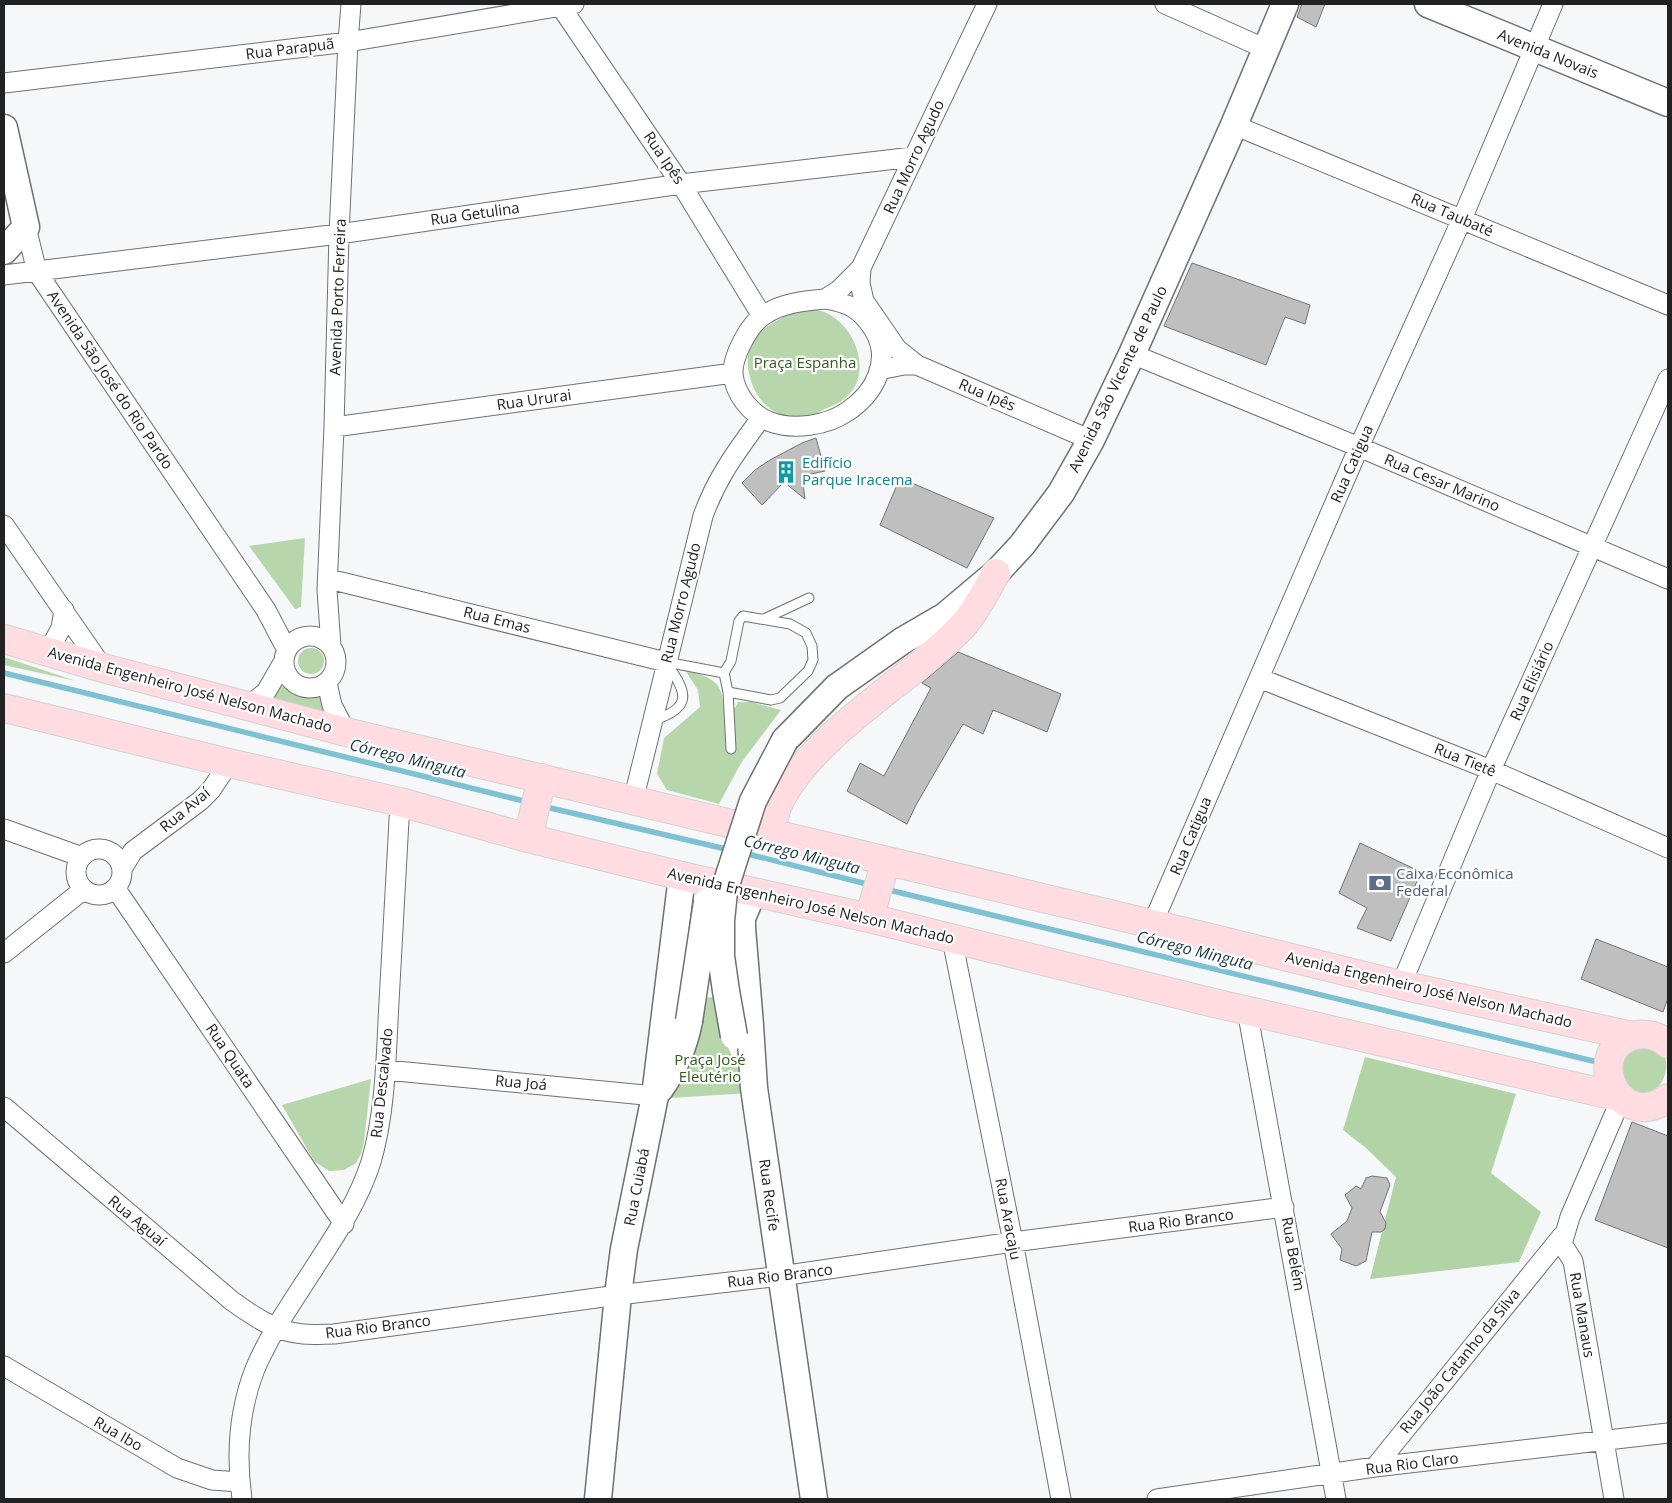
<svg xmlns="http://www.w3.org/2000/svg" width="1672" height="1503" viewBox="0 0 1672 1503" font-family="'Open Sans',sans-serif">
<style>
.green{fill:#b8d6ac}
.forest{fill:#b2d3a5}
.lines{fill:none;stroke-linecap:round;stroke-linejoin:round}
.stream{stroke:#7ec1d2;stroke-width:5.5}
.building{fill:#bfbfc0;stroke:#747475}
.lane-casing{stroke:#707172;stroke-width:11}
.street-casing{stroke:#707172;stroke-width:21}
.secondary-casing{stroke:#707172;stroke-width:29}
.primary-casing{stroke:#d3d3d3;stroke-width:30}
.lane{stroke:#fff;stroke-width:9}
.street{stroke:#fff;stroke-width:19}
.secondary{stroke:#fff;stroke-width:26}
.primary{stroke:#fedce2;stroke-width:28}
.secondary-bridge-casing{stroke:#707172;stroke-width:29;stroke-linecap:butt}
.secondary-bridge{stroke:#fff;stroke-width:26}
.labels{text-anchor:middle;stroke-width:4.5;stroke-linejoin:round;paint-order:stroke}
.street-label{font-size:15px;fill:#222223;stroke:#fff}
.park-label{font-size:15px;fill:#325c1e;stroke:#fff}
.culture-label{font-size:15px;fill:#0d838f;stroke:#fff;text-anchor:start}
.service-label{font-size:15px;fill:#4e5e75;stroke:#fff;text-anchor:start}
.water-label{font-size:16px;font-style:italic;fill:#15363e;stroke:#fff}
</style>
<rect width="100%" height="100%" fill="#f6f7f9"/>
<!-- green -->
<path class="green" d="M800 308C813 309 826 310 836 319 859 336 871 378 845 398 840 403 832 406 825 409 802 422 792 424 769 408 750 394 740 357 755 336 760 329 792 312 800 308Z
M305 538 301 607 295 609 249 546Z
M298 661a13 13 0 1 1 26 0a13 13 0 1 1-26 0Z
M4 657 76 681 4 665Z
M685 670C706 676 723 679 723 705L735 708 738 702H751L781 710 741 763 719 804 667 790 657 774 664 738 700 707 698 690Z
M281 686C296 692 304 698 320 691L328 715 270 703Z
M714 997 727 1045 749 1093 670 1098 690 1049 700 998Z
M1644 1044C1650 1047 1659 1050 1664 1055 1672 1070 1659 1098 1639 1095 1635 1094 1629 1090 1625 1088L1619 1061 1622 1054Z
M371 1079 364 1142 361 1154 356 1163 344 1170 329 1171 314 1161 282 1105Z"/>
<!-- forest -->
<path class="forest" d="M1365 1057 1516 1094 1491 1173 1541 1212 1519 1262 1370 1279 1396 1177 1366 1148 1343 1130Z"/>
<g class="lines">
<!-- stream -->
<path class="stream" d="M4 673 528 802
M542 806 730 850
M744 853 871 885
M885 889 1593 1061"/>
</g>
<!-- building -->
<path class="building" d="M1302 4H1325L1316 27 1297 17Z
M1192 263 1310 305 1305 324 1285 317 1266 365 1164 326Z
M816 438 825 471 802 476 805 499 784 482 762 505 742 483 755 470 770 460 802 443Z
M900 478 994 518 967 568 880 525Z
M958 652 1061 694 1047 732 993 710 983 734 963 724 916 805 907 824 847 791 860 763 884 776 931 688 922 683Z
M1360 843 1421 872 1391 941 1357 928 1367 908 1339 893Z
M1596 939 1668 967V998L1663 1012 1581 979Z
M1632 1122 1668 1136V1248L1595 1220Z
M1372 1176 1387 1178 1390 1185 1380 1212 1386 1223 1385 1229 1381 1232H1372L1366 1261 1356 1266 1340 1260 1342 1249 1331 1234 1347 1221 1352 1208 1345 1195 1356 1186 1361 1189 1366 1178Z"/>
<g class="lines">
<defs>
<path id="lane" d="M764 619 809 598
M666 662 724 673 728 692 771 700 780 698 808 671 813 660 812 646 806 633 790 624 743 616 739 621 731 661 724 673
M728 692 731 749
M654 720C692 708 688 693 667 664"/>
<path id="street" d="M559 4 681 184 762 316
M1165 4 1266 49
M4 83 348 42 574 4
M1234 125 1668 305
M26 227 37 272 266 610 287 650
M861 268 860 283 864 301 897 349 917 365
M4 275 339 234 681 184 913 157
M825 299C849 303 861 309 874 330 892 360 875 393 848 411 827 426 792 431 768 421 750 413 735 394 733 374 732 357 749 324 764 315 782 303 803 301 825 299Z
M825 299 839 290 861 268 987 4
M1132 354 1359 447 1668 579
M879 370 904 365H917L1091 440
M334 427 733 373
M4 525 103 668
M329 579 666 662
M284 662a26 26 0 1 1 52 0a26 26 0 1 1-52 0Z
M331 646 327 590 334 427 339 234 348 42 351 4
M48 652 61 628 64 610
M1259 678 1491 770 1668 848
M327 683 332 705 346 732
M247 707 266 692 284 661
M633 801 703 516C717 477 737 451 761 418
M4 829 82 857
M76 872a23 23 0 1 1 46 0a23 23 0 1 1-46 0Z
M122 869 133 851 200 801 211 790 229 763
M116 889 344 1224
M1152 925 1359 447 1462 219 1553 4
M952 939 1013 1242 1061 1499
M4 953 83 890
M1401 985 1491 770 1668 379
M1247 1010 1336 1499
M386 1070 655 1096
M4 1107 232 1301C253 1316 276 1332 303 1334 313 1335 324 1334 334 1334L618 1295 781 1276 1013 1242 1284 1207
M1562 1244 1573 1261 1614 1499
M1562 1244 1570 1217 1621 1099
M4 1366 177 1468 212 1480 240 1482
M1375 1467 1562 1236V1244
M242 1499C236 1456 239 1410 255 1369 271 1331 296 1297 318 1262 339 1230 359 1199 371 1162 386 1110 386 1055 389 1002 393 935 396 868 400 802
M1157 1499 1375 1467 1668 1433"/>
<path id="secondary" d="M1428 4 1668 103
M4 128 26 227 4 251
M785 740 837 687 902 641 945 616 996 573 1022 545 1061 493 1091 440 1132 354 1234 125 1285 4
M753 892 742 918V928L750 1025 754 1088 814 1499
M660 1089C675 1068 684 1047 689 1021
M598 1499 618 1295 624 1249 655 1096 682 876"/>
<path id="primary" d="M4 639 103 668 346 732 1211 938 1401 985 1632 1036
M4 708 229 763 400 802 528 838 682 876 869 918 1210 1002 1620 1097
M770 833C773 822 775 810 780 800 808 747 872 703 918 666 935 652 952 638 966 622 978 607 986 590 996 573
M528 838 542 778
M869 918 886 861
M1668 1044C1659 1036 1647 1033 1636 1035 1581 1048 1617 1135 1668 1098"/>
</defs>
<!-- lane casing -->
<use href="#lane" class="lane-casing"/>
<!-- street casing -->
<use href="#street" class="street-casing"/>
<!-- secondary casing -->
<use href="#secondary" class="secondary-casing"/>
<!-- primary casing -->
<use href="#primary" class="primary-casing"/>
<!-- lane -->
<use href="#lane" class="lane"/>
<!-- street -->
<use href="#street" class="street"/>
<!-- secondary -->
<use href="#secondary" class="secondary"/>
<!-- primary -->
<use href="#primary" class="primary"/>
<defs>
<path id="secondary-bridge" d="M689 1021 707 902
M734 1036 726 991 721 956V921L724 891 753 801 785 740"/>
</defs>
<!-- secondary-bridge casing -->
<use href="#secondary-bridge" class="secondary-bridge-casing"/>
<!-- secondary-bridge -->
<use href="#secondary-bridge" class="secondary-bridge"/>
</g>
<!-- icons -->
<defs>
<symbol id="building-bare" viewBox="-9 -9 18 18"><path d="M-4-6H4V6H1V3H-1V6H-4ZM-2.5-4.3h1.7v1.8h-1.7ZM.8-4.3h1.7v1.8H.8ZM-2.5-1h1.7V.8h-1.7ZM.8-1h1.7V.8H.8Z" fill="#0f9aa8" stroke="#fff" stroke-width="2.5" paint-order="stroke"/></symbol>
<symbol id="bank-bare" viewBox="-9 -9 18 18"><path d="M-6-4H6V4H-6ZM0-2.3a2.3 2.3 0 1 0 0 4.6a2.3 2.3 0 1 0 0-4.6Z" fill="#5c6f8a" stroke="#fff" stroke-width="2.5" paint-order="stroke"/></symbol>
</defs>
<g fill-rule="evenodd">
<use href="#building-bare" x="770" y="456" width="32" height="32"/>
<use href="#bank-bare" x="1364" y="867" width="32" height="32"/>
</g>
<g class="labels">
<!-- street labels -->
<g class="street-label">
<text transform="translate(290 49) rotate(-7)" y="5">Rua Parapuã</text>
<text transform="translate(1548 54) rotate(22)" y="5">Avenida Novais</text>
<text transform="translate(914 157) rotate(-65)" y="5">Rua Morro Agudo</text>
<text transform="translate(664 158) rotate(56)" y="5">Rua Ipês</text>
<text transform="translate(475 214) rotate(-8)" y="5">Rua Getulina</text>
<text transform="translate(1452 215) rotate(23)" y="5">Rua Taubaté</text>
<text transform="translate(338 297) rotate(-88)" y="5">Avenida Porto Ferreira</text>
<text transform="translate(1118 379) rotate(-64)" y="5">Avenida São Vicente de Paulo</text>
<text transform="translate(110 380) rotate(56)" y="5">Avenida São José do Rio Pardo</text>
<text transform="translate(987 395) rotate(23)" y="5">Rua Ipês</text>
<text transform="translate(534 400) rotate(-8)" y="5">Rua Ururai</text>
<text transform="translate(1352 464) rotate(-66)" y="5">Rua Catigua</text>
<text transform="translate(1442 483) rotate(23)" y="5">Rua Cesar Marino</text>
<text transform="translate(681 603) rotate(-76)" y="5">Rua Morro Agudo</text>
<text transform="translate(497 620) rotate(14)" y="5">Rua Emas</text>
<text transform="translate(1532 681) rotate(-66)" y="5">Rua Elisiário</text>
<text transform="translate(190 690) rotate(15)" y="5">Avenida Engenheiro José Nelson Machado</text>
<text transform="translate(1465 760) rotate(22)" y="5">Rua Tietê</text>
<text transform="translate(185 810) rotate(-40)" y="5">Rua Avaí</text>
<text transform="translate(1191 836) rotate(-67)" y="5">Rua Catigua</text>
<text transform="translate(811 906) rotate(13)" y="5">Avenida Engenheiro José Nelson Machado</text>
<text transform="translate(1429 990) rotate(13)" y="5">Avenida Engenheiro José Nelson Machado</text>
<text transform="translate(230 1056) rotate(56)" y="5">Rua Quata</text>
<text transform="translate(382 1083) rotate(-84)" y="5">Rua Descalvado</text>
<text transform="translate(521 1083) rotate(5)" y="5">Rua Joá</text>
<text transform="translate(637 1187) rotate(-79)" y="5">Rua Cuiabá</text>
<text transform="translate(769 1195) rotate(82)" y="5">Rua Recife</text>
<text transform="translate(1008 1219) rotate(79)" y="5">Rua Aracaju</text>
<text transform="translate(137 1221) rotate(40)" y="5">Rua Aguaí</text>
<text transform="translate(1181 1221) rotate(-7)" y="5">Rua Rio Branco</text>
<text transform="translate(1293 1254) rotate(80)" y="5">Rua Belém</text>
<text transform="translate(780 1276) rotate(-7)" y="5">Rua Rio Branco</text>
<text transform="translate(1582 1315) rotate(80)" y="5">Rua Manaus</text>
<text transform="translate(378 1327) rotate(-7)" y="5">Rua Rio Branco</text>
<text transform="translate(1460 1361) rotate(-51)" y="5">Rua João Catanho da Silva</text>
<text transform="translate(118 1434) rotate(30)" y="5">Rua Ibo</text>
<text transform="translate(1412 1464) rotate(-7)" y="5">Rua Rio Claro</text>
</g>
<!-- park labels -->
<g class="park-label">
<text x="805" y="368">Praça Espanha</text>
<text x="710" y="1065">Praça José<tspan x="710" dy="17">Eleutério</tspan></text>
</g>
<!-- culture labels -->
<g class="culture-label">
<text x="802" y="468">Edifício<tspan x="802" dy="17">Parque Iracema</tspan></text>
</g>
<!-- service labels -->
<g class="service-label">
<text x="1396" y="879">Caixa Econômica<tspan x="1396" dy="17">Federal</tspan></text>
</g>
<!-- water labels -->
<g class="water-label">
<text transform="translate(408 758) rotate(14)" y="6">Córrego Minguta</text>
<text transform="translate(802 854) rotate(14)" y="6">Córrego Minguta</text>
<text transform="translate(1195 950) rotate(14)" y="6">Córrego Minguta</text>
</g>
</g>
<!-- border -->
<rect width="1672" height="1503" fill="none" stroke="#222223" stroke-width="10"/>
</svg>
